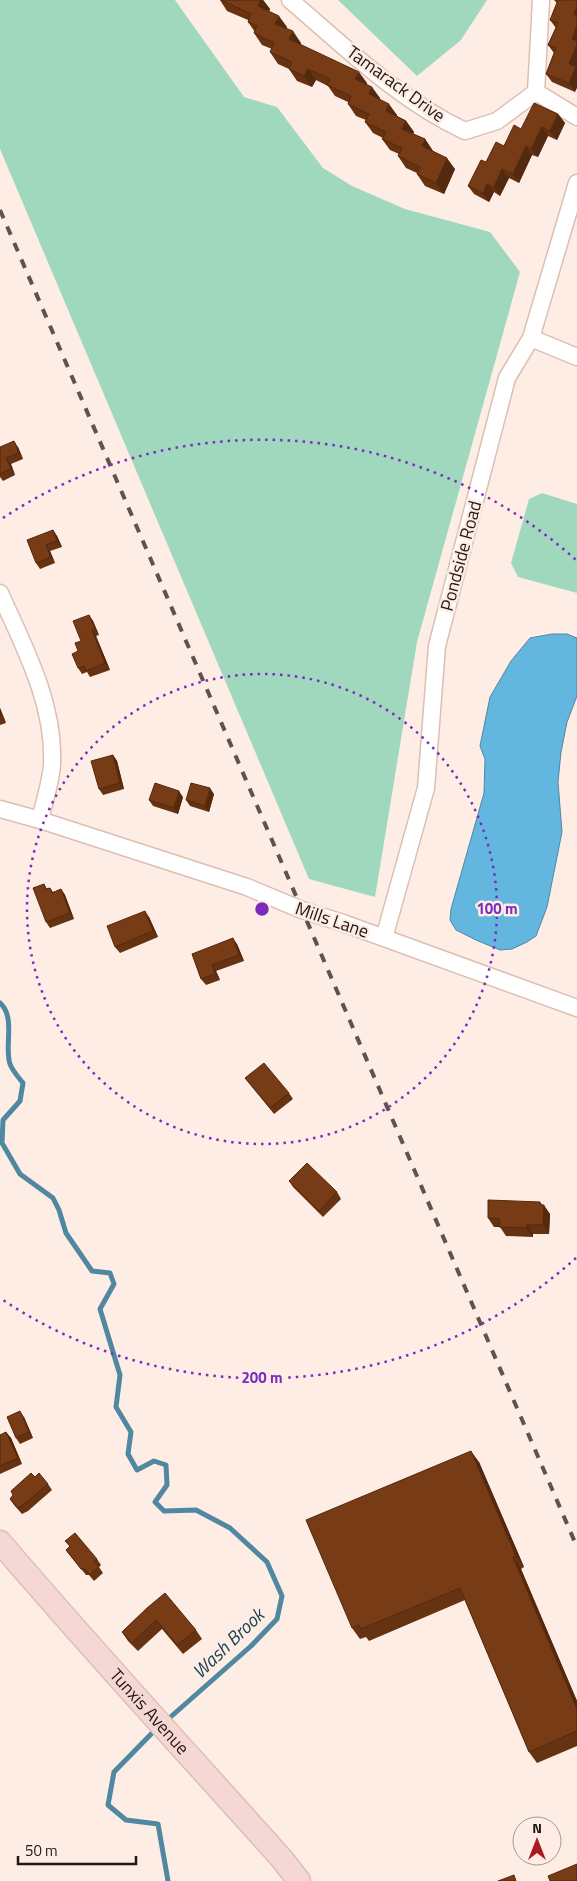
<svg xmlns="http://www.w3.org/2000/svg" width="577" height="1881" viewBox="0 0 577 1881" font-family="'Titillium Web',sans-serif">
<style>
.green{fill:#a0d8bd}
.water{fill:#63b6dd;stroke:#5087a1}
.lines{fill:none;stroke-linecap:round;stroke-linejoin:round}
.stream{stroke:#5087a1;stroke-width:5}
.minor-casing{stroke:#dbc0b2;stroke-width:19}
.secondary-casing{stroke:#dbc0b2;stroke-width:25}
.minor{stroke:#fff;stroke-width:16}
.secondary{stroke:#f5d8d6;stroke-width:22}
.rail{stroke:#5f534d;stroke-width:4;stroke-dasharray:9 9;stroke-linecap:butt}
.wall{fill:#663312}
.shaded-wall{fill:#53290f}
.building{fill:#773b15;stroke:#53290f}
.ring{fill:none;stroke:#7b2cbf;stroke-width:2.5;stroke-dasharray:2.5 5}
.labels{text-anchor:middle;stroke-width:5;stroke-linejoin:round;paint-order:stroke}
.street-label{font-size:18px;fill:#231914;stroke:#feede5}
.water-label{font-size:19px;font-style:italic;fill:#1a3f50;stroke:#feede5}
.centre{fill:#7b2cbf;stroke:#feede5;stroke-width:2.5}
.ring-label{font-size:15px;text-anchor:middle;font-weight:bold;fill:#7b2cbf;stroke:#feede5;stroke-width:5;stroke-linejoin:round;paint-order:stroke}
</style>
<rect width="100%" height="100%" fill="#feede5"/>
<!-- green -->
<path class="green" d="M0 0H175L244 97 277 107 323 168 352 186 405 209 490 232 520 272 417 642 375 897 309 879 0 149Z
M338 0H487L461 40 417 76Z
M542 493 577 504V593L518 577 511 563 529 499Z"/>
<!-- water -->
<path class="water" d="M552 634H567L577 638V696L567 722 561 752 558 782 562 832 547 907 536 936 527 942 512 949 500 950 476 940 456 930 450 920 451 909 484 793 485 759 480 746 490 697 511 661 530 638Z"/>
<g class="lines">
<!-- stream -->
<path class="stream" d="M0 1003C16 1017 4 1047 10 1064 12 1070 19 1078 23 1083L20 1101 3 1120 2 1143 20 1174 53 1198 59 1210 66 1233 92 1271 110 1273 114 1284 100 1309 120 1375 116 1407 131 1432 128 1454 137 1470 154 1461 166 1465 167 1485 155 1502 164 1511 196 1510 230 1528 267 1562 282 1596 277 1619 251 1646 166 1721
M157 1728 114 1772 108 1805 126 1820 158 1824 168 1881"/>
<defs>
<path id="minor" d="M290 0C345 47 399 100 465 131L497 121 536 92 541 0
M536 92 577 117
M531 338 577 357
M0 593C24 647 55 704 52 764 51 782 44 802 40 820
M0 809 40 820 247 887 302 910 343 923 577 1008
M384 938 426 788 437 646 507 378 531 338 577 183"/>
<g id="secondary">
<path id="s1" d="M0 1542C92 1650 188 1754 282 1859L299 1881"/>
</g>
</defs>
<!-- minor casing -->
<use href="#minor" class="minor-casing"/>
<!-- secondary casing -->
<use href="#secondary" class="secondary-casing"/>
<!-- minor -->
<use href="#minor" class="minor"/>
<!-- secondary -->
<use href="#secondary" class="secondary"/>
<!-- rail -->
<path class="rail" d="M0 210 577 1547"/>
</g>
<!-- wall -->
<path class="wall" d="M220 0H263L270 9 269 11 287 27 286 28 301 43 300 44 367 83 366 84 380 98V99L397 115V116L406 121 414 132 413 134 425 139 433 151 455 169 444 194 425 186 417 174V173L406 168 398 156 399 154 390 150 382 139 383 138 373 133 365 122 366 120 356 116 348 104V102L335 96 328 86 316 80 312 87 297 81 289 69 278 64 270 52 272 49 262 45 254 33 255 32 248 22V20L227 11Z
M554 0H577L575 92 552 82 546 74 554 53 548 45 556 28 550 20 557 3Z
M558 114 565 123 557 140 548 136 538 157 532 155 519 183 509 178 500 196 494 192 489 202 474 194 468 186 486 162 521 129Z
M0 447H18L23 459 11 464 15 475 3 481 0 477Z
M53 530 57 536 62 547 50 551 55 563 40 569 36 563Z
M89 615 93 621 99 635 96 636 110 670 90 677 87 672 82 674 78 668V651Z
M0 708 6 723 0 725Z
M113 755 117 761 124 789 103 795 99 789Z
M214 794 209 812 190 806 186 800Z
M183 797 178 814 153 806 149 800Z
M44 884 47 889 50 888 53 892 61 889 65 895 74 919 50 928 46 922Z
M149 917 158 937 120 953 115 947Z
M237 944 244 961 216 971 220 980 206 985 201 979 192 954Z
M245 1078 289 1093 293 1099 274 1114Z
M289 1181 337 1192 341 1199 323 1217 293 1187Z
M544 1205 550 1214 549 1234H533V1237L506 1236 500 1227H494L488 1218Z
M24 1417 33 1438 20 1444 16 1438Z
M6 1432 11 1438 22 1464 0 1474V1435Z
M479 1462 524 1567 521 1569 577 1701V1746L537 1763 529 1752 465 1600 369 1641 366 1637 360 1639 352 1628Z
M35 1477 48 1484 52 1490 28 1511 22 1514 14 1505 10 1499Z
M65 1541 97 1559 101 1565 99 1567 103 1573 94 1581 89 1575H86L66 1550 70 1547Z
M147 1608 196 1630 202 1639 183 1654 162 1629 138 1651 128 1641 122 1632Z"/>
<!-- shaded-wall -->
<path class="shaded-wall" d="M261 0H263L270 9 266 18 258 6Z
M577 6V19L574 14Z
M279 16 287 27 283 35 275 24Z
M577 26V88L575 92 569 83V64L572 39Z
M293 31 301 43 297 50 289 39Z
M308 69 316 80 312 87 304 76Z
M359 72 367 83 363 90 355 79Z
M372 87 380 98 377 105 369 94Z
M389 104 397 115 394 122 386 111Z
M558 114 565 123 557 140 550 131Z
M406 121 414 132 410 140 402 129Z
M542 127 548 136 538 157 531 149Z
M425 139 433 151 422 146Z
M526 146 532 155 519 183 513 174Z
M447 158 455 169 444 194 436 183Z
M502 169 509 178 500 196 494 187Z
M487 184 494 192 489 202 483 193Z
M14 441 18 447 23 459 19 453Z
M6 458 11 464 15 475 11 469Z
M53 530 57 536 62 547 57 541Z
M46 545 50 551 55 563 51 557Z
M89 615 93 621 99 635 95 629Z
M92 630 96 636 110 670 105 663Z
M0 708 6 723 0 714Z
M113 755 117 761 124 789 120 783Z
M210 788 214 794 209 812 205 806Z
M179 791 183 797 178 814 174 808Z
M61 889 65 895 74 919 70 913Z
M145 911 149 917 158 937 153 931Z
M233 938 237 944 244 961 239 955Z
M212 965 216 971 220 980 215 974Z
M540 1202 550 1214 549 1234 543 1225Z
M527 1225 533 1234V1237L526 1228Z
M20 1411 24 1417 33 1438 29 1432Z
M6 1432 11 1438 22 1464 18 1458Z
M471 1451 479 1462 524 1567 516 1556Z
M513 1557 521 1569 577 1701V1709Z"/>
<!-- building -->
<path class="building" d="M221 0H261L258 6 279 16 275 24 293 31 289 39 359 72 355 79 372 87 369 94 389 104 386 111 406 121 402 129 425 139 422 146 447 158 436 183 417 174 420 167 398 156 402 148 382 139 386 132 365 122 369 114 348 104 351 96 327 85 330 79 308 69 304 76 289 69 292 62 270 52 274 43 254 33 257 26 248 22 251 14Z
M558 0H577V6L574 14 577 16V26L572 39 577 41V45L569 64 576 67 569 83 546 74 556 48 548 45 558 23 550 20Z
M534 103 558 114 550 131 542 127 531 149 526 146 513 174 502 169 494 187 487 184 483 193 468 186 481 160 486 162 496 142 504 146 514 125 521 129Z
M14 441 19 453 6 458 11 469 0 474V447Z
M53 530 57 541 46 545 51 557 36 563 27 540Z
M89 615 95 629 92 630 105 663 86 671 84 666 78 668 72 654 78 651 75 643 81 641 73 621Z
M113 755 120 783 99 789 91 761Z
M155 783 179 791 174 808 149 800Z
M191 783 210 788 205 806 186 800Z
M44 884 46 889 50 888 52 893 61 889 70 913 46 922 33 888Z
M145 911 153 931 115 947 107 926Z
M233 938 239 955 212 965 215 974 201 979 192 954Z
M264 1063 289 1093 270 1108 245 1078Z
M307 1163 337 1192 319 1211 289 1181Z
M488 1200 540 1202V1205H544L543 1225H527L526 1228 499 1227 500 1219 488 1218Z
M20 1411 29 1432 16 1438 7 1417Z
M6 1432 18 1458 0 1466V1435Z
M471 1451 516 1556 513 1557 577 1709V1731L529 1752 460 1588 361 1629 359 1625 352 1628 306 1520Z
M31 1473 35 1477 39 1473 48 1484 23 1505 18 1508 10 1499 13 1495 11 1491Z
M75 1533 97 1559 94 1561 99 1567 90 1575 85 1569H81L66 1550 70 1546 65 1541Z
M165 1593 196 1630 177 1645 156 1620 132 1643 122 1632 147 1608Z
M577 1864V1881H550L548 1876Z
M514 1875 516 1881H498Z"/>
<!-- distance rings -->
<g class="ring">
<circle cx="262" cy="909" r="235"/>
<path d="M576 1258A469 469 0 0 1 3 1300M3 518A469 469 0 0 1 576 560"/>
</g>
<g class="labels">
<!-- street labels -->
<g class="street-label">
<text transform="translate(396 84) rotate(36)" y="6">Tamarack Drive</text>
<text transform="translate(461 556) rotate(-75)" y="6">Pondside Road</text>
<text transform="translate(332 920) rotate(19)" y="6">Mills Lane</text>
<text dy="6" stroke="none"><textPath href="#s1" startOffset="226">Tunxis Avenue</textPath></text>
</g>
<!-- water labels -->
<g class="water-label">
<text transform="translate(228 1643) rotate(-44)" y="7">Wash Brook</text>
</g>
</g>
<circle cx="262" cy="909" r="8" class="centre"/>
<g class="ring-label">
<text x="497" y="914">100 m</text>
<text x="262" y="1383">200 m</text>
</g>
<!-- north arrow -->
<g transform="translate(537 1841)"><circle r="24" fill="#feede5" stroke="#a69891"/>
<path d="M0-4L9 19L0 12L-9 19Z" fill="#ac191f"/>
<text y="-8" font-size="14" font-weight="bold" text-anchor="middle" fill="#231914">N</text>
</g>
<!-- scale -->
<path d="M18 1856v8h118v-8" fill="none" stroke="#231914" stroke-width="2.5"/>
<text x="25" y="1856" font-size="15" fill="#231914" stroke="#feede5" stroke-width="4" paint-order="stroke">50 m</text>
</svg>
